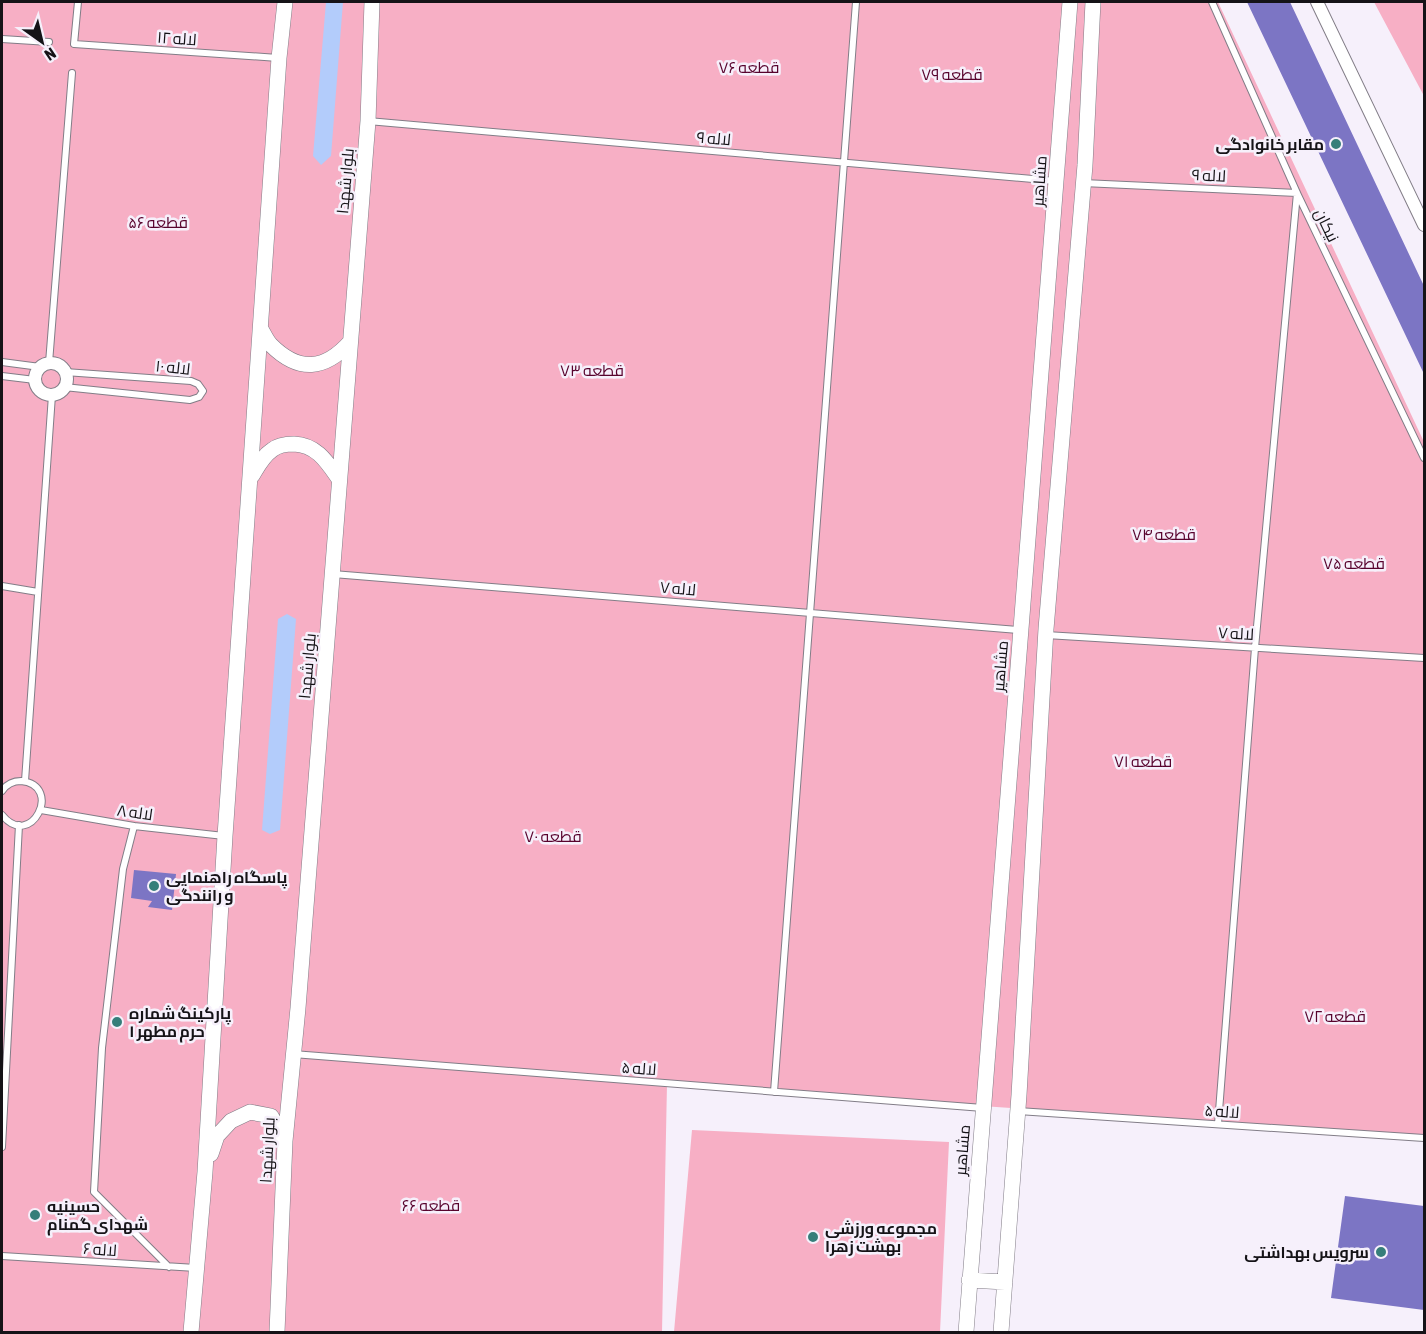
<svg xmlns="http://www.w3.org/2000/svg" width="1426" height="1334" viewBox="0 0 1426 1334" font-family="'Asap Condensed',Cairo,sans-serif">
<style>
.green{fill:#f7afc5}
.water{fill:#b3ccfb}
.building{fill:#7c75c4}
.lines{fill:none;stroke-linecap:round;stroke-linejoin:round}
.service-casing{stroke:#827d87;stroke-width:8}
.minor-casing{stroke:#827d87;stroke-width:14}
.tertiary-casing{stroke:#827d87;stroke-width:16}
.service{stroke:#fff;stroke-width:6}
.minor{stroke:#fff;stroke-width:12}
.tertiary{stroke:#fff;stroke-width:15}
.poi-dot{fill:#367e7a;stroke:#f6f0fb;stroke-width:2}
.labels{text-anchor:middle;stroke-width:5;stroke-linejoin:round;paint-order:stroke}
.street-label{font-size:16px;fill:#151317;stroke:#f6f0fb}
.park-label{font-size:16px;fill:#58032d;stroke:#f6f0fb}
.poi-label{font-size:16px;font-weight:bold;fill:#151317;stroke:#f6f0fb;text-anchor:start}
</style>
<rect width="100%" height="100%" fill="#f6f0fb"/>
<!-- green -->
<path class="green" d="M2 2H1218L1424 442V1137L667 1084 662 1332H2Z
M1374 2H1424V96Z
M692 1130 949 1142 940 1332H674Z"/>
<!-- water -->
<path class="water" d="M326 2H343L331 156 321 165 313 156Z
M287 614 296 619 280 830 270 834 262 830 278 619Z"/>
<!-- building -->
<path class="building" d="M1247 2H1290L1424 286V374Z
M134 870 176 874 172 910 148 907 152 901 131 898Z
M1345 1196 1424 1206V1310L1331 1298Z"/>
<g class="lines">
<defs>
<path id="service" d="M78 2 74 44 278 58
M1212 2 1297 193 1424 458
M2 39 49 42
M368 121 1055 181
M1083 183 1297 193 1255 648 1218 1124
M2 362 40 367
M49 363 72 73
M2 376 35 380
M64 387 190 400 199 397 203 391 198 384 191 381 65 372
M333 574 1019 630
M2 586 38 592
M1046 635 1424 658
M25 781 52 395
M2 791C6 785 13 781 21 781 64 785 31 851 2 815
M41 810 134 826 224 836
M134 826 123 869 102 1048 94 1192 169 1267
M293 1054 983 1108
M774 1092 856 2
M1018 1111 1424 1138
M2 1147 19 825
M2 1256 196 1268"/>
<path id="minor" d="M1317 2 1424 225
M35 379a16 16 0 1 1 32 0a16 16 0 1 1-32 0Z"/>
<path id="tertiary" d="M261 329C264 334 267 341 271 345 299 373 325 370 350 342
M252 476C258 466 263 456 272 450 278 445 286 444 294 444 317 445 327 462 339 479
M211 1154 217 1136 231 1121 250 1112 271 1116 285 1141
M969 1280 1005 1282
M191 1332 205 1172 225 836 279 58 285 2
M277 1332 285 1141 298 1008 368 121 372 2
M966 1332 1070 2
M1001 1332 1019 1095 1046 629 1085 165 1093 2"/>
</defs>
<!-- service casing -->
<use href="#service" class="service-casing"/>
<!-- minor casing -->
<use href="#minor" class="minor-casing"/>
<!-- tertiary casing -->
<use href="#tertiary" class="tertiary-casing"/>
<!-- service -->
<use href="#service" class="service"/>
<!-- minor -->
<use href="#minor" class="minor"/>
<!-- tertiary -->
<use href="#tertiary" class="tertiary"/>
</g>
<!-- markers -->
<g class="poi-dot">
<circle cx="1336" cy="144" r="6"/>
<circle cx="154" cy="886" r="6"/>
<circle cx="117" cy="1022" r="6"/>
<circle cx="35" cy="1215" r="6"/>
<circle cx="813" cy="1237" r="6"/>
<circle cx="1381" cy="1252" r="6"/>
</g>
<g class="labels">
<!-- street labels -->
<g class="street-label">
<text transform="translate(177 38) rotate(4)" y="6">لاله ۱۲</text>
<text transform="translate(714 138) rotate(5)" y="6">لاله ۹</text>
<text transform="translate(1209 175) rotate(3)" y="6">لاله ۹</text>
<text transform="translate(345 181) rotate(-85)" y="6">بلوار شهدا</text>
<text transform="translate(1039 181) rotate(-86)" y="6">مشاهیر</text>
<text transform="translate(1327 225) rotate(64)" y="6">نیکان</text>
<text transform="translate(173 367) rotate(6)" y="6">لاله ۱۰</text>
<text transform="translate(678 588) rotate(5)" y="6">لاله ۷</text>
<text transform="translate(1236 633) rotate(3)" y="6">لاله ۷</text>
<text transform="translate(307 666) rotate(-85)" y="6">بلوار شهدا</text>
<text transform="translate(1000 666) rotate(-85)" y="6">مشاهیر</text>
<text transform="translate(135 812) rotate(8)" y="6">لاله ۸</text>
<text transform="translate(639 1068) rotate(4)" y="6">لاله ۵</text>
<text transform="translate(1222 1111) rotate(4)" y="6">لاله ۵</text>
<text transform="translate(267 1150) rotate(-87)" y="6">بلوار شهدا</text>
<text transform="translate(962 1150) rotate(-85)" y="6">مشاهیر</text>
<text transform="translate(100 1249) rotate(4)" y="6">لاله ۶</text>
</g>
<!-- park labels -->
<g class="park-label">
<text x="749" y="73">قطعه ۷۶</text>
<text x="952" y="80">قطعه ۷۹</text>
<text x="158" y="228">قطعه ۵۶</text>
<text x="592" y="376">قطعه ۷۳</text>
<text x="1164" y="540">قطعه ۷۴</text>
<text x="1354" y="569">قطعه ۷۵</text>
<text x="1143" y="767">قطعه ۷۱</text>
<text x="553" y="842">قطعه ۷۰</text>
<text x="1335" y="1022">قطعه ۷۲</text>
<text x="431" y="1211">قطعه ۶۶</text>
</g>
<!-- poi labels -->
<g class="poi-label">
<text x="1324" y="150" text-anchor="end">مقابر خانوادگی</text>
<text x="166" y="883">پاسگاه راهنمایی<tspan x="166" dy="18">و رانندگی</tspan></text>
<text x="129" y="1019">پارکینگ شماره<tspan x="129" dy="18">۱ حرم مطهر</tspan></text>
<text x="47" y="1212">حسینیه<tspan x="47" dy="18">شهدای گمنام</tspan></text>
<text x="825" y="1234">مجموعه ورزشی<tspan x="825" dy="18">بهشت زهرا</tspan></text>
<text x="1369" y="1258" text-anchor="end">سرویس بهداشتی</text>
</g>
</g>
<!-- border -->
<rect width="1426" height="1334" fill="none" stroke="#151317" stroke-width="6"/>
<!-- north arrow -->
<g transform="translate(42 42) rotate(146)" stroke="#f6f0fb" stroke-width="4.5" paint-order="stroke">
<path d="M0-4.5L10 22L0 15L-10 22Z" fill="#151317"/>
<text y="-9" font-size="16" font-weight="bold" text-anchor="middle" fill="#151317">N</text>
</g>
</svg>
